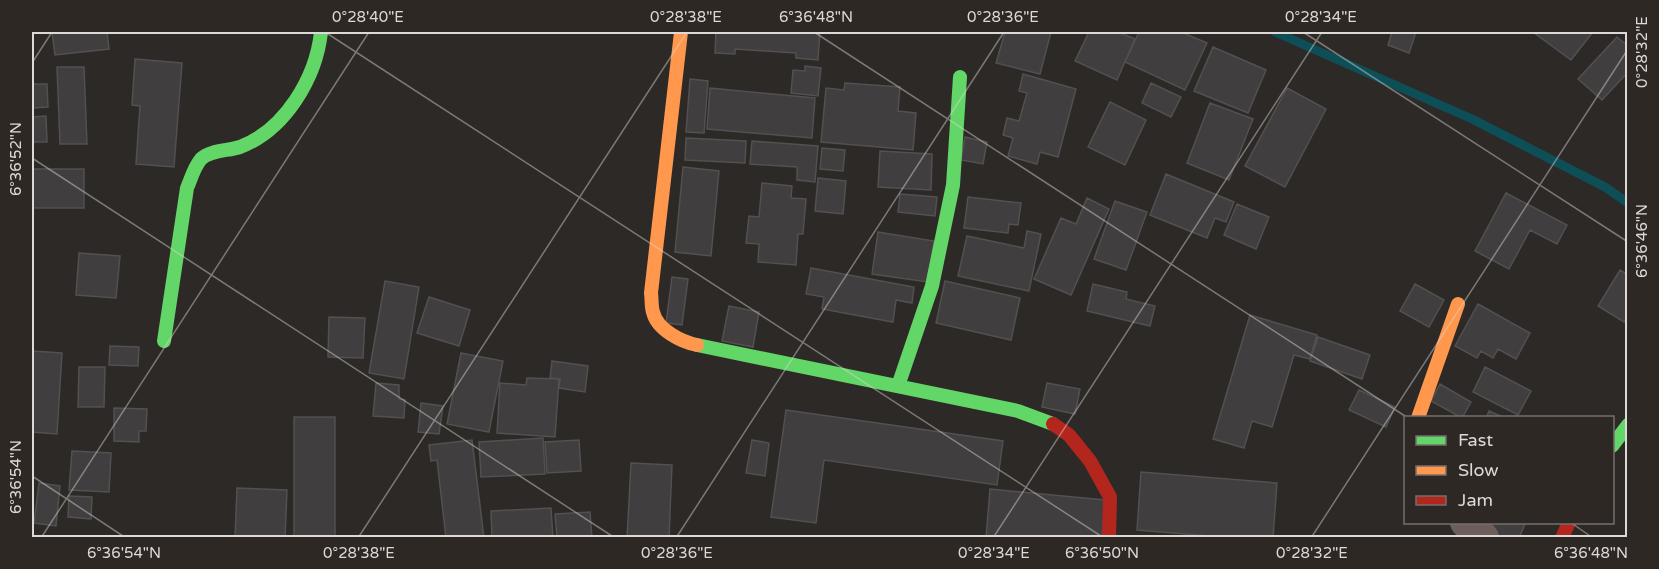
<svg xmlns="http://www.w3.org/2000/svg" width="1659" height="569" viewBox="0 0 1659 569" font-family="'Varela Round',sans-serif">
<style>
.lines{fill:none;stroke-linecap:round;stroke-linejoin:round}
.stream{stroke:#0d4e57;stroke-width:9}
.building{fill:#403e3e;stroke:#525050;stroke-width:1.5}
.street{stroke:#6d5e5b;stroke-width:32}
.fast{stroke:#63d668;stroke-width:14}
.slow{stroke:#ff974d;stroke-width:14}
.jam{stroke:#b3261e;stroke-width:14}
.ticks{fill:none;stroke:#ddd9d7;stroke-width:1.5;stroke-opacity:0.45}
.neatline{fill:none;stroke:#ddd9d7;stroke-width:2}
.ticks-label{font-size:15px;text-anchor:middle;fill:#ddd9d7}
</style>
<rect width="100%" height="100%" fill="#2c2926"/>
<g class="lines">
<!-- stream -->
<path class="stream" d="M1275 32 1472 119 1605 187 1628 203"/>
</g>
<!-- building -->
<path class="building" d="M52 32H107L109 49 55 55Z
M716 32H820L818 60 796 58V53L735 49V54L715 53Z
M1005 32H1051L1040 74 996 63Z
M1089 32H1118L1135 39 1117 80 1075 61Z
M1139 32H1181L1207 43 1185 90 1125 62Z
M1392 32H1416L1409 53 1388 45Z
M1533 32H1593L1571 60Z
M1617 37 1628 46V72L1602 100 1578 79Z
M1213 47 1266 70 1248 113 1194 91Z
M135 59 182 63 174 167 136 164 140 106 132 105Z
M805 66 821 68 818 96 791 93 793 70 805 71Z
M57 67H84L87 144H60Z
M1023 74 1076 89 1058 157 1040 152 1037 164 1008 156 1013 138 1003 135 1007 118 1019 121 1027 93 1019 91Z
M690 79 708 81 704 133 686 132Z
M845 83 900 87 898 111 916 113 913 150 821 142 826 88 844 90Z
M1151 83 1181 97 1171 117 1142 103Z
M32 84H47L48 107 32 108Z
M710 88 815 98 812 138 707 129Z
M1287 88 1326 109 1285 187 1245 166Z
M1110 102 1146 120 1125 165 1088 147Z
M1210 103 1253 119 1229 180 1187 163Z
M46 116 47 142H32V117Z
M965 137 987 142 983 164 961 160Z
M686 138 746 141 745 163 685 160Z
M752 141 818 146 815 182 797 180V167L750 164Z
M822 148 845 150 843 171 820 169Z
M880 151 932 154 931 190 878 187Z
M683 167 719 171 711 256 675 252Z
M32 169H84V208H32Z
M1166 174 1234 202 1226 222 1215 218 1207 238 1150 215Z
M818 178 846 181 843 214 815 211Z
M762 183 792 186 791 198 806 199 803 234H798L796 265 758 262 759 244 746 243 749 216 759 217Z
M1506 193 1567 225 1557 244 1530 230 1509 269 1475 251Z
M900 194 937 197 935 216 898 212Z
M968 197 1021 203 1018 225 1009 224 1008 233 964 228Z
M1087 198 1109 209 1071 295 1034 279 1061 218 1076 224Z
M1115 201 1147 212 1126 270 1094 259Z
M1237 204 1269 217 1256 249 1224 235Z
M1027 231 1041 234 1029 291 958 276 967 236 1024 248Z
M878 232 934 241 928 282 872 274Z
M79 253 120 256 116 298 76 295Z
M811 268 914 287 912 303 896 300 893 322 822 309 824 297 806 294Z
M1620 270 1628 275V317L1624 322 1598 306Z
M672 277 688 279 682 325 666 323Z
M385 281 419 287 404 379 369 373Z
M945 281 1020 298 1011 340 936 323Z
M1093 284 1127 292 1126 299 1155 306 1150 326 1087 311Z
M1415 284 1444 300 1429 327 1400 311Z
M429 297 470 310 459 346 417 333Z
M1478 304 1530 333 1516 359 1498 349 1493 358 1481 351 1477 358 1455 346Z
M729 306 759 312 753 347 722 341Z
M1250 315 1317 335 1310 359 1294 355 1272 427 1252 421 1244 448 1213 439Z
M329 317 365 318 363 358 328 357Z
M1318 337 1370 355 1362 379 1310 361Z
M110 346 139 347 138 366 109 365Z
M32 351 62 353 57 434 32 432Z
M461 353 503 361 489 432 447 424Z
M552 361 588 366 585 392 559 388 560 379 550 378Z
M79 367H105L104 407H78Z
M1485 367 1531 391 1518 415 1473 392Z
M527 378 559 379 555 437 497 433 500 383 526 385Z
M376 383 399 385V399L405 400 404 418 373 416Z
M1047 383 1080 389 1075 414 1042 407Z
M1440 384 1471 402 1462 418 1431 401Z
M1359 390 1395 407 1386 427 1349 410Z
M421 403 443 406 439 434 418 432Z
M114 408 147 409 146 431H139V442L114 441Z
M786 410 1003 441 997 485 824 460 816 523 771 517Z
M1489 411 1505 418H1486Z
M294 417H335V538H294Z
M543 438 545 474 481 477 479 442Z
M472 440 484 538H446L437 460 431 461 429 445Z
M579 440 581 471 547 473 545 442Z
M752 440 769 443 765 476 746 473Z
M72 451 111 453 109 492 69 490Z
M631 463 672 465 669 538H627Z
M1141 472 1277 483 1273 538H1234L1137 530Z
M39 483 60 486 56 526 34 523Z
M237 488 287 490 285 538H235Z
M990 489 1105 500 1102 538H986Z
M69 496 92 497 91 519 68 517Z
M551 508 553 538H492L491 511Z
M590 512 592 538H557L555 514Z
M1487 522H1521L1525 524 1519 538H1493Z"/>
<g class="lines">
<!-- street -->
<path class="street" d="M1466 522 1483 538"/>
<!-- fast -->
<path class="fast" d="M164 341 187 188C191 179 194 167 201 159 210 150 228 151 240 147 285 130 316 78 321 32
M697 345 1018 411 1053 424
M898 386 932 286 953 185 960 77
M1612 446 1628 425"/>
<!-- slow -->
<path class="slow" d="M681 32 651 293C652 299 651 306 653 312 657 330 682 342 697 345
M1418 418 1458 304"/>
<!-- jam -->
<path class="jam" d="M1053 424 1069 435 1090 461 1110 497 1109 538
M1562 538 1569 522"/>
</g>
<!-- ticks -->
<path class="ticks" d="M325 32 1104 538M814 32 1408 418M1303 32 1628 242M32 63 52 32M32 158 615 538M32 476 126 538M1570 522 1593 538M41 538 369 32M358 538 687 32M676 538 1004 32M993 538 1322 32M1311 538 1628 49"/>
<!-- border -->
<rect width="1659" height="569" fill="none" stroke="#2e2824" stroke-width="66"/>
<!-- legend -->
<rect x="1404" y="416" width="210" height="108" fill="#2e2824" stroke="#746f6c" stroke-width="1.5"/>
<rect x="1416" y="436" width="30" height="9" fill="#63d668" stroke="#746f6c" stroke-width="1.5"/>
<text x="1458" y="446" font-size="18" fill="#ddd9d7">Fast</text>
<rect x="1416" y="466" width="30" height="9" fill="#ff974d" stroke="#746f6c" stroke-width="1.5"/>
<text x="1458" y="476" font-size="18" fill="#ddd9d7">Slow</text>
<rect x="1416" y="496" width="30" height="9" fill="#b3261e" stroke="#746f6c" stroke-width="1.5"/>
<text x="1458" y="506" font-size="18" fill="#ddd9d7">Jam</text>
<rect x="33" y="33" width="1593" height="503" class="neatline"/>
<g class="ticks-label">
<text x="368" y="22">0°28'40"E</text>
<text x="686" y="22">0°28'38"E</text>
<text x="816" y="22">6°36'48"N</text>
<text x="1003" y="22">0°28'36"E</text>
<text x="1321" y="22">0°28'34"E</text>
<text transform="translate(1642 52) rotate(-90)" y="5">0°28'32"E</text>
<text transform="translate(16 159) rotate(-90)" y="5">6°36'52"N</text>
<text transform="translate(1642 241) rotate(-90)" y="5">6°36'46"N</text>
<text transform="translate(16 477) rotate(-90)" y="5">6°36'54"N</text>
<text x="124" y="558">6°36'54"N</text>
<text x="359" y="558">0°28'38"E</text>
<text x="677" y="558">0°28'36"E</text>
<text x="994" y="558">0°28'34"E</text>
<text x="1102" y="558">6°36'50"N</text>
<text x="1312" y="558">0°28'32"E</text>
<text x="1591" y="558">6°36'48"N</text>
</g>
</svg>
